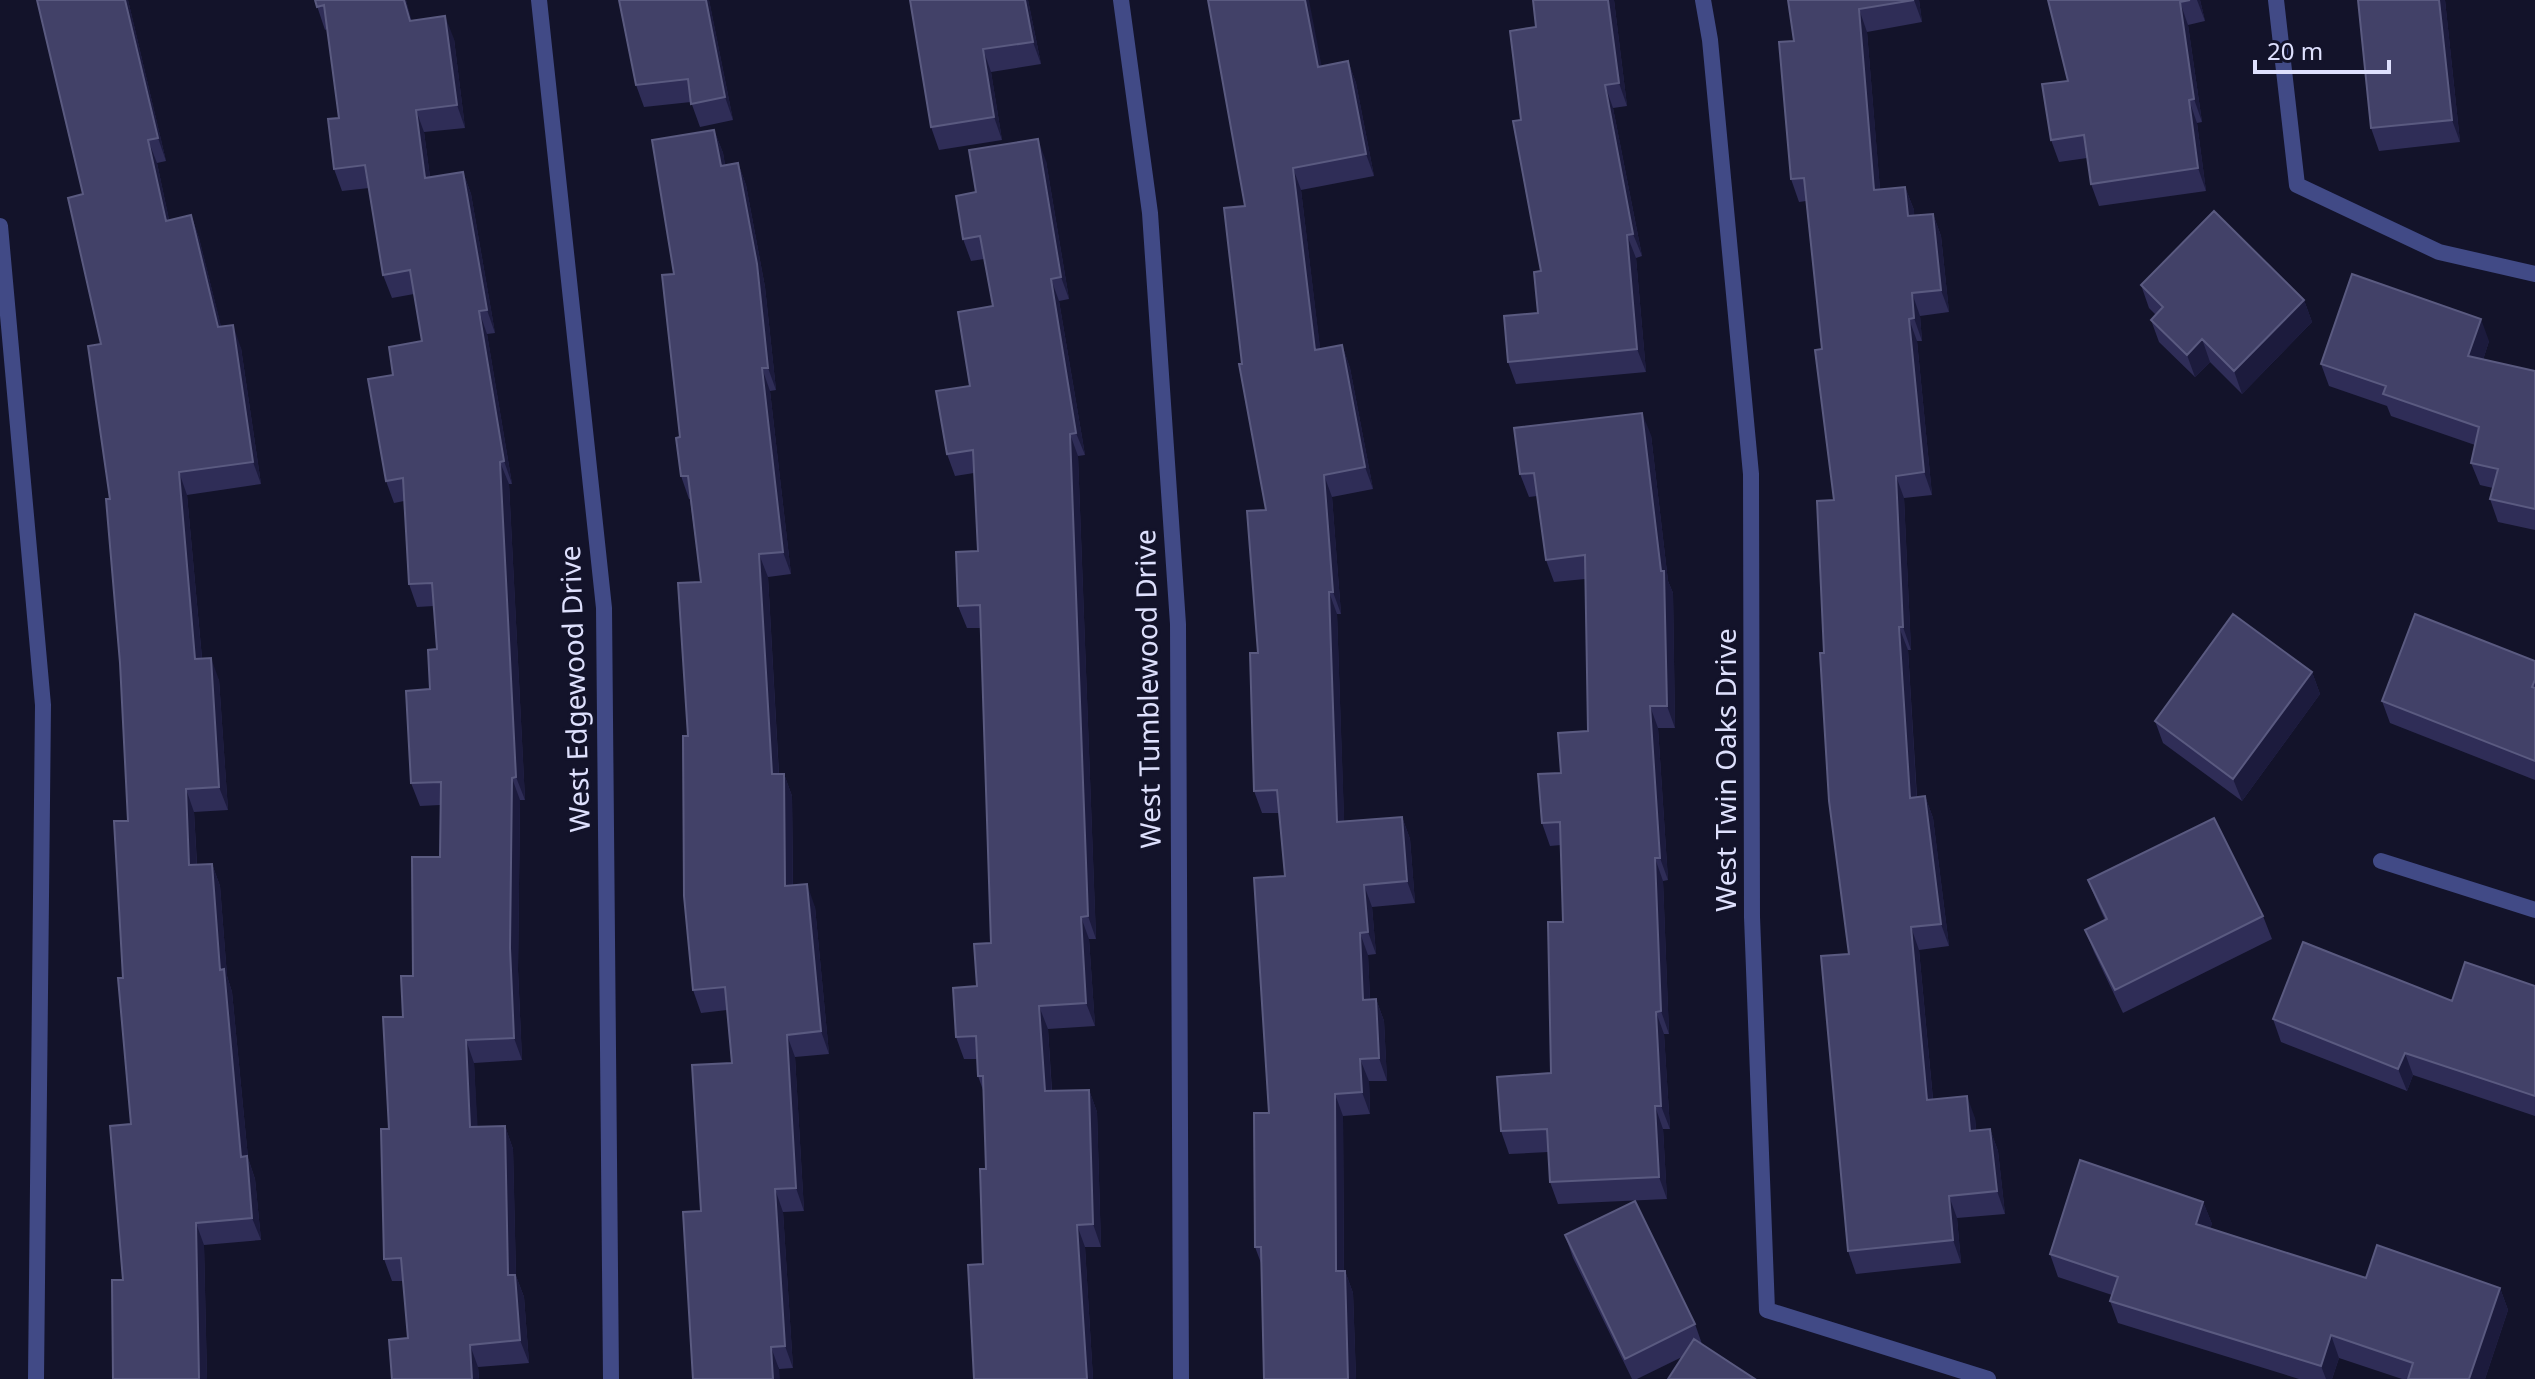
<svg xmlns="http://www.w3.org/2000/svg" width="2535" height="1379" viewBox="0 0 2535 1379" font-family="'Noto Sans',sans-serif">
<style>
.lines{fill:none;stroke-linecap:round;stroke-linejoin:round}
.minor{stroke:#414a86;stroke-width:16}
.wall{fill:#2f2d57}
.shaded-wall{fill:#1c1b3d}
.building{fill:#424168;stroke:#5a5a80;stroke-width:2}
.labels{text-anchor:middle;stroke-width:6;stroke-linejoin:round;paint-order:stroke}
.street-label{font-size:28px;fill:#dee0fd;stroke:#13132a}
</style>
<rect width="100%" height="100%" fill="#13132a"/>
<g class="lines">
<!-- minor -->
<path class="minor" d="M539 0 604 608 611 1379
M1121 0 1150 213 1178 624 1181 1379
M1703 0 1710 40 1751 474 1752 917 1767 1310 1988 1379
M2276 0 2297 185 2439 252 2535 274
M0 226 43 705 36 1379
M2381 861 2535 910"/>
</g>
<!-- wall -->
<path class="wall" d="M37 0H128L166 161 157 163 169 220 191 215 199 238 221 327 241 348 261 484 187 495 202 658 219 680 228 810 194 812 197 864H212L220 886 227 976 232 992 248 1158 255 1179 261 1240 204 1245 207 1379H113L123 1280 131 1124 123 978 128 821 120 663 101 344 83 194Z
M315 0H406L411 21 454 39 465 128 424 132 430 177 463 172 471 194 495 333 487 334 512 484H509L525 800H520L518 970 522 1060 474 1063 477 1127 505 1126 513 1149 516 1276 524 1297 529 1363 478 1367 479 1379H392L408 1338 403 1281H392L384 1259 389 1129 403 1017 440 857V805L420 806 411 783 437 649 434 606 417 607 409 584 404 501 394 503 386 481 393 375 422 341 414 294 392 298 383 275 369 188 342 191 334 169 339 118 327 29 325 30Z
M709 0 733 120 700 127 691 102 644 107 636 85Z
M910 0H1028L1041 64 991 72 1002 140 939 150 931 127Z
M1533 0H1614L1627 106 1613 108 1642 256 1636 258 1646 372 1516 384 1508 362 1538 313 1541 271 1521 120 1536 27Z
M1788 0H1919L1922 22 1867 32 1880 190 1905 187 1914 210V216L1933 214 1941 236 1949 312 1920 316 1922 341H1917L1932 495 1904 498 1911 650H1908L1917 797 1925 796 1933 818 1949 946 1919 950 1933 1099 1975 1118 1976 1130 1990 1129 1998 1151 2005 1214 1957 1218 1961 1263 1856 1274 1848 1251 1849 954 1824 653 1834 500 1822 349 1806 201 1799 202 1791 179 1794 41Z
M2048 0H2200L2205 21 2188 25 2202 122 2197 123 2206 191 2099 206 2091 184 2087 158 2059 162 2051 140 2068 81Z
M2358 0H2445L2460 142 2379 151 2371 128Z
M1348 61 1356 83 1374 176 1301 190 1320 349 1342 345 1350 368 1373 489 1332 497 1341 614H1337L1344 821 1402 817 1410 839 1415 903 1372 907 1376 954 1368 955 1370 999H1376L1384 1021 1387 1081H1369L1370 1114 1343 1116 1344 1271H1345L1353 1293 1356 1379H1264L1261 1263 1255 1247 1269 1113 1285 876 1279 813H1262L1254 791 1258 653 1266 510 1242 364 1245 206 1322 66Z
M714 130 723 153 725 165 738 163 746 185 765 287 776 390 770 391 791 574 768 577 779 774H784L792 796 793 885 815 907 829 1054 795 1057 804 1211 783 1212 793 1368 779 1369 701 1211 732 1063 727 1010 701 1013 693 990 688 736 701 582 690 499H689L681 476 680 437 674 274Z
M1046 161 1069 299 1059 301 1085 455 1078 456 1096 939H1089L1095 1026 1048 1029 1052 1091 1089 1090 1097 1112 1101 1247H1085L1093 1379H974L983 1264 986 1169 983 1090 978 1076 977 1059H964L956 1037 977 986 991 943 981 628H967L958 606 978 551 974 473 955 476 947 454 970 386 993 306 984 259 971 261 963 239 976 192Z
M2141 285 2304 300 2312 322 2242 394 2210 362 2195 377 2159 342 2151 320 2156 315 2149 308Z
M2489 341 2483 360 2535 371V530L2498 522 2490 499 2493 488 2480 485 2471 463 2475 445 2391 416 2387 406 2329 386 2321 364Z
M1651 435 1668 581 1673 593 1675 728H1658L1668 880 1663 881 1669 1034H1664L1670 1129H1663L1667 1199 1558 1204 1550 1182 1548 1152 1509 1154 1501 1131 1551 1073 1563 922 1561 845 1550 846 1542 823 1561 773 1588 731 1585 579 1554 582 1546 560 1537 496 1529 497 1520 474Z
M2535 661V780L2390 723 2382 701Z
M2312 672 2320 694 2242 801 2163 743 2155 721Z
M2088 880 2263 916 2272 939 2123 1013 2094 952 2085 930 2105 920 2097 902Z
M2535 986V1116L2413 1075 2407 1091 2281 1042 2273 1019 2452 1001Z
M2203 1202 2212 1224 2210 1228 2366 1278 2500 1288 2508 1310 2485 1379H2402L2339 1358 2332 1379H2299L2118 1323 2110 1301 2112 1295 2058 1277 2050 1254Z
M1565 1235 1695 1324 1702 1344 1682 1357 1637 1379H1632L1573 1258Z"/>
<!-- shaded-wall -->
<path class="shaded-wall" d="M125 0H128L166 161 158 138Z
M404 0H406L418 43 410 21Z
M706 0H709L733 120 725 97Z
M1025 0H1028L1041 64 1033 42Z
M1305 0H1309L1326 89 1318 67Z
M1608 0H1614L1627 106 1619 83Z
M1914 0H1919L1922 22Z
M2197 0H2200L2205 21Z
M2439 0H2445L2460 142 2452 120Z
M2180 2 2188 25 2202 122 2194 99Z
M1859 9 1867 32 1882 213 1874 190Z
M445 16 454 39 465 128 457 105Z
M983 49 991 72 1002 140 994 117Z
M1348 61 1356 83 1374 176 1366 154Z
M1605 85 1613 108 1642 256 1633 234Z
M2189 100 2197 123 2206 191 2198 168Z
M416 110 424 132 433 200 425 178Z
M714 130 723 153 729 188 721 166Z
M1038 139 1046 161 1069 299 1061 277Z
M148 140 157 163 174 243 166 221Z
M738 163 746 185 765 287 776 390 768 368Z
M1293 168 1301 190 1323 372 1315 350Z
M463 172 471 194 495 333 487 310Z
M1905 187 1914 210 1916 239 1908 216Z
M1933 214 1941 236 1949 312 1941 290Z
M191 215 199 238 227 350 218 327Z
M1627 235 1636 258 1646 372 1637 349Z
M1051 279 1059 301 1085 455 1076 433Z
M1912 293 1920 316 1922 341 1914 318Z
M2304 300 2312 322 2242 394 2234 371Z
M479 311 487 334 512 484 504 461Z
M1909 319 1917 341 1932 495 1924 472Z
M2481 319 2489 341 2477 379 2468 356Z
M233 325 241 348 261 484 253 462Z
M2202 339 2210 362 2195 377 2187 355Z
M1342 345 1350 368 1373 489 1365 467Z
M762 368 770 391 791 574 783 552Z
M1642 413 1651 435 1668 581 1673 593 1675 728 1667 706 1661 571Z
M1070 434 1078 456 1096 939 1088 916Z
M500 462 509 484 525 800 516 777Z
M179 472 187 495 204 681 195 659Z
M1324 475 1332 497 1341 614 1333 592Z
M1896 476 1904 498 1911 650 1903 627Z
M759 554 768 577 780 796 772 774Z
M1329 592 1337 614 1345 844 1337 822Z
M1899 627 1908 650 1918 820 1910 798Z
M211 658 219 680 228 810 219 787Z
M2312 672 2320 694 2242 801 2233 779Z
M1650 706 1658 728 1668 880 1660 858Z
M784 774 792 796 793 909 785 886Z
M512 778 520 800 518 970 522 1060 514 1038 510 948Z
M186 789 194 812 198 887 189 865Z
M1925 796 1933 818 1949 946 1941 924Z
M1402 817 1410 839 1415 903 1407 881Z
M1655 858 1663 881 1669 1034 1661 1011Z
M212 864 220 886 227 976 232 992 248 1158 255 1179 261 1240 252 1218 241 1157 220 970Z
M807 884 815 907 829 1054 821 1031Z
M1364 885 1372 907 1376 954 1368 932Z
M1081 917 1089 939 1095 1026 1086 1003Z
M1911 927 1919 950 1935 1122 1927 1100Z
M1360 933 1368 955 1371 1022 1363 1000Z
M1376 999 1384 1021 1387 1081 1379 1058Z
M1039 1006 1048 1029 1053 1114 1045 1091Z
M1656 1012 1664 1034 1670 1129 1661 1106Z
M787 1035 795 1057 804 1211 796 1188Z
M466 1040 474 1063 479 1150 470 1127Z
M2405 1053 2413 1075 2407 1091 2398 1069Z
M1360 1059 1369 1081 1370 1114 1362 1092Z
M1089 1090 1097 1112 1101 1247 1093 1224Z
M1335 1094 1343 1116 1344 1293 1336 1271Z
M1967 1096 1975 1118 1978 1154 1970 1131Z
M1655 1106 1663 1129 1667 1199 1659 1177Z
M505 1126 513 1149 516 1276 524 1297 529 1363 520 1340 508 1275Z
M1990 1129 1998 1151 2005 1214 1997 1191Z
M775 1189 783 1212 793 1368 785 1346Z
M1949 1196 1957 1218 1961 1263 1953 1240Z
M2203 1202 2212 1224 2204 1246 2196 1224Z
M196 1223 204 1245 207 1379H199Z
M1077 1225 1085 1247 1093 1379H1087Z
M1345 1271 1353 1293 1356 1379H1348Z
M2500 1288 2508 1310 2485 1379H2469Z
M2331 1335 2339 1358 2332 1379H2326L2321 1366Z
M470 1345 478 1367 479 1379H472Z
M771 1347 779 1369 780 1379H773Z"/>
<!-- building -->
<path class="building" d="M37 0H125L158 138 148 140 166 221 191 215 218 327 233 325 253 462 179 472 195 659 211 658 219 787 186 789 189 865 212 864 220 970 224 969 241 1157 247 1156 252 1218 196 1223 199 1379H113L112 1280H123L110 1126 131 1124 118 978H123L114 821H128L120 663 106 499H110L88 346 101 344 68 198 83 194Z
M315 0H404L410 21 445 16 457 105 416 110 425 178 463 172 487 310 479 311 504 461 500 462 516 777 512 778 510 948 514 1038 466 1040 470 1127 505 1126 508 1275H515L520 1340 470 1345 472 1379H392L389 1340 408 1338 401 1258 384 1259 381 1129H389L383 1017H403L401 976H413L412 857H440L441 782 411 783 406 691 430 689 428 650 437 649 432 583 409 584 403 478 386 481 368 379 393 375 389 347 422 341 410 270 383 275 365 165 334 169 328 119 339 118 324 5 317 7Z
M619 0H706L725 97 691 104 688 79 636 85Z
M910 0H1025L1033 42 983 49 994 117 931 127Z
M1208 0H1305L1318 67 1348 61 1366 154 1293 168 1315 350 1342 345 1365 467 1324 475 1333 592H1329L1337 822 1402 817 1407 881 1364 885 1368 932 1360 933 1363 1000 1376 999 1379 1058 1360 1059 1362 1092 1335 1094 1336 1271H1345L1348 1379H1264L1261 1247H1255L1254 1113H1269L1254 878 1285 876 1277 790 1254 791 1250 653H1258L1247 511 1266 510 1239 364H1242L1224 208 1245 206Z
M1533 0H1608L1619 83 1605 85 1633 234 1627 235 1637 349 1508 362 1504 316 1538 313 1534 272 1541 271 1513 121 1521 120 1510 31 1536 27Z
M1788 0H1914L1859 9 1874 190 1905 187 1908 216 1933 214 1941 290 1912 293 1914 318 1909 319 1924 472 1896 476 1903 627H1899L1910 798 1925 796 1941 924 1911 927 1927 1100 1967 1096 1970 1131 1990 1129 1997 1191 1949 1196 1953 1240 1848 1251 1821 956 1849 954 1829 801 1820 653H1824L1817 501 1834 500 1815 350 1822 349 1804 178 1791 179 1779 42 1794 41Z
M2048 0H2190L2180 2 2194 99 2189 100 2198 168 2091 184 2084 135 2051 140 2042 84 2068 81Z
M2358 0H2439L2452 120 2371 128Z
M714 130 721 166 738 163 757 264 768 368H762L783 552 759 554 772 774H784L785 886 807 884 821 1031 787 1035 796 1188 775 1189 785 1346 771 1347 773 1379H693L683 1212 701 1211 692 1065 732 1063 725 987 693 990 684 896 683 736H688L678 583 701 582 688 476H681L676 438 680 437 662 275 674 274 652 140Z
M1038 139 1061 277 1051 279 1076 433 1070 434 1088 916 1081 917 1086 1003 1039 1006 1045 1091 1089 1090 1093 1224 1077 1225 1087 1379H974L968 1265 983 1264 980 1169H986L983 1076H978L976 1036 956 1037 953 988 977 986 974 944 991 943 980 605 958 606 956 552 978 551 973 450 947 454 936 391 970 386 958 312 993 306 980 236 963 239 956 196 976 192 969 150Z
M2214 211 2304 300 2234 371 2202 339 2187 355 2151 320 2163 307 2141 285Z
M2352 274 2481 319 2468 356 2535 371V509L2490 499 2498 469 2471 463 2479 427 2383 394 2386 386 2321 364Z
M1642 413 1661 571H1664L1667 706H1650L1660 858H1655L1661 1011 1656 1012 1661 1106H1655L1659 1177 1550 1182 1547 1129 1501 1131 1497 1077 1551 1073 1548 922H1563L1560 822 1542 823 1538 774 1561 773 1558 733 1588 731 1585 555 1546 560 1534 473 1520 474 1514 428Z
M2233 614 2312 672 2233 779 2155 721Z
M2415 614 2535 661V680L2532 687 2535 688V761L2382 701Z
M2214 818 2263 916 2115 990 2085 930 2107 919 2088 880Z
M2303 942 2452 1001 2465 962 2535 986V1096L2405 1053 2398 1069 2273 1019Z
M2080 1160 2203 1202 2196 1224 2366 1278 2377 1245 2500 1288 2469 1379H2408L2413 1363 2331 1335 2321 1366 2110 1301 2118 1277 2050 1254Z
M1635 1201 1695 1324 1625 1359 1565 1235Z
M1694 1339 1755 1379H1668Z"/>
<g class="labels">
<!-- street labels -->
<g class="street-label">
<text transform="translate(575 689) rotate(-92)" y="10">West Edgewood Drive</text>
<text transform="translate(1148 689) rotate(-91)" y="10">West Tumblewood Drive</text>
<text transform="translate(1726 770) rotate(-90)" y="10">West Twin Oaks Drive</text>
</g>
</g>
<!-- scale -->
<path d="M2255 60v12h134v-12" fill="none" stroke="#dee0fd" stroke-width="4"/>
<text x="2267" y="60" font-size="24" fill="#dee0fd" stroke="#13132a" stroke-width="6" paint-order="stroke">20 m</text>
</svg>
